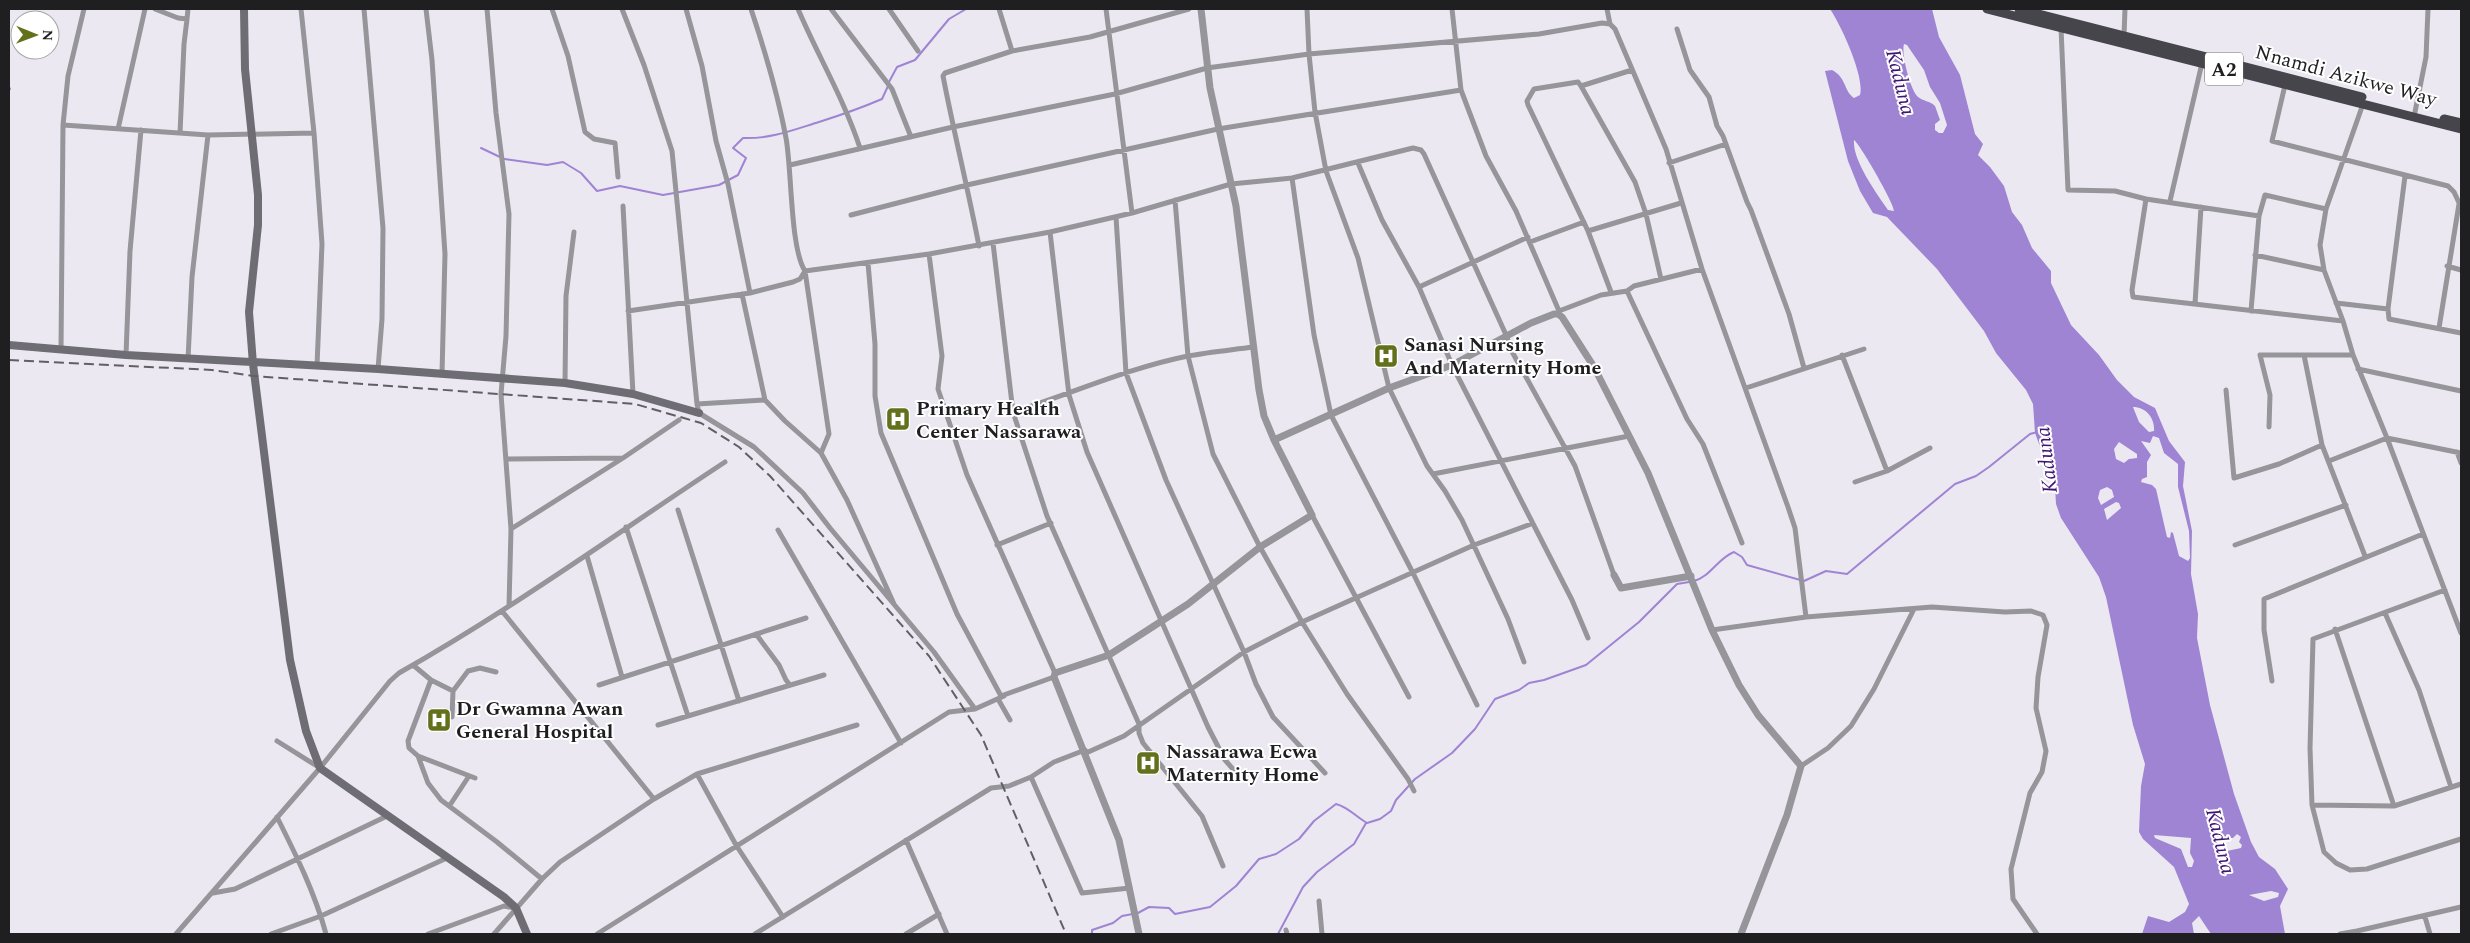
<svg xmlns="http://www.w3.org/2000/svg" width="2470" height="943" viewBox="0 0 2470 943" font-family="Spectral,serif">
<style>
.water{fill:#9e84d3;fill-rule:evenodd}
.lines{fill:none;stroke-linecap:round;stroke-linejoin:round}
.stream{stroke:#9e84d3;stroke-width:2}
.minor{stroke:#969599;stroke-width:5}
.tertiary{stroke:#969599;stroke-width:7}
.secondary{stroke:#6e6d73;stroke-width:8}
.trunk{stroke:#46454c;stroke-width:9}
.rail{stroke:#605f64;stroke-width:2;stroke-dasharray:10 5;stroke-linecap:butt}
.labels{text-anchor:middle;stroke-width:4;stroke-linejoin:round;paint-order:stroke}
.shield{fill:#fff;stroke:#626264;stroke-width:1}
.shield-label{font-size:19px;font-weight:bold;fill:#1f1e21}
.street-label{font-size:20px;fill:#1f1e21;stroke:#fff}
.poi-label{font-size:20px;font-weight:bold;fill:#1f1e21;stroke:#fff;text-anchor:start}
.water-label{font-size:21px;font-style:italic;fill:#3e1371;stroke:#fff}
</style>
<rect width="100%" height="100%" fill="#ebe8f2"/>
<!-- water -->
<path class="water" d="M1830 9H1932L1939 37 1960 75 1975 134 1983 144 1978 155 1990 167 2004 186 2012 212 2022 225 2032 248 2051 271V283L2071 325 2099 355 2117 380 2134 397 2155 408 2169 441 2185 462 2183 486 2192 531 2191 574 2198 614 2197 638 2210 705 2234 794 2251 842 2259 857 2275 869 2288 889 2280 906 2285 934H2211L2199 916 2192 923 2194 934H2142L2148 916 2169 922 2185 912 2189 904 2174 867 2143 839 2139 832 2141 786 2145 764 2133 725 2106 597 2099 577 2061 518 2056 504 2055 487 2035 433 2033 404 2026 390 1996 353 1984 331 1937 269 1887 217 1873 213 1860 191 1848 161 1825 71 1832 70C1847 78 1843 90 1854 98L1860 95C1865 77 1841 25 1830 9ZM1904 44 1907 45 1924 70 1930 87 1940 103 1947 125 1943 133H1939L1935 130V124L1940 120 1935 106C1930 101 1923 101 1918 97 1910 90 1901 53 1904 44ZM1854 140C1860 144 1895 205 1894 211L1888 210C1877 194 1852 160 1854 140ZM2133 407C2146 407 2155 418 2154 431L2149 432 2139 422ZM2153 436 2159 438 2164 453 2178 464V487L2189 531 2190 558 2188 561 2179 556 2173 533 2171 532 2170 538 2167 537 2156 489 2152 485 2141 482 2142 479 2147 477V462L2151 455 2141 441 2150 443ZM2119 442 2137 454V458L2129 459 2124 463 2116 459 2114 449ZM2107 487 2112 490 2114 497 2101 505 2098 498 2100 490ZM2116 502 2119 503 2121 508 2107 520 2104 509ZM2237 834 2241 837 2239 842 2242 845 2241 848 2227 851 2221 848 2217 850 2212 846 2224 838H2233ZM2154 835 2191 838 2190 853 2194 861 2192 867H2188L2181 849 2155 838ZM2271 891 2279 893 2278 897 2264 901 2249 895Z"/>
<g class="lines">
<!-- stream -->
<path class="stream" d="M889 82 897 67 915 60 949 19 966 9
M9 87 10 89
M481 148 500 157
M504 159 547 165 563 162 581 173 597 191 620 186 663 195 719 185 738 175 746 158 733 148 743 138C771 139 793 130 819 122 841 115 861 108 882 99L888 86
M1694 581C1710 577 1718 558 1734 552L1742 557 1747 565 1804 581 1826 571 1847 574 1955 484 1976 476 1989 467 2030 434 2037 432
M1092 934V930L1113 923 1122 916 1138 913 1149 907 1169 908 1175 914 1210 907 1236 886 1259 859 1276 854 1299 839 1314 821 1336 804C1348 807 1355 816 1367 823L1380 819 1391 811 1396 800 1415 779 1452 753 1475 729 1495 699 1519 690 1529 683 1544 680 1586 665 1639 622 1677 584 1689 582
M1278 934 1303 887 1317 872 1354 844 1366 823"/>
<!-- minor -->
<path class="minor" d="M155 9 178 18 187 19 184 44 180 133
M301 9 314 133 322 244 317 366
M364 9 383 228 382 319 378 369
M426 9 432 60 445 254 442 374
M487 9 496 113 509 214 506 336 501 394 511 529 509 606
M552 9 568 56 585 132 594 139 615 143 618 177
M622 9 644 65 672 151 697 404
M686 9 702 66 716 141 728 184 750 293
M751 9C765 51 778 95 786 138 792 170 790 248 805 271L829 434 821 453
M798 9C818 56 844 99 860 148
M831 9 892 89 911 137
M889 9 918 51
M999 9 1012 51
M1106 9 1132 213
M1307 9 1309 54 1315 112 1326 171 1358 258 1389 388 1427 466 1445 491 1462 520 1508 619 1524 662
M1452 9 1461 90 1486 156 1516 211 1559 311 1558 314
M1607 9 1610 24
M187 19 188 9
M2061 28 2068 190 2115 191 2146 199
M1677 29 1690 70 1709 97 1717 126 1723 136 1747 202 1751 210 1789 314 1804 368
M2124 36 2125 9
M2285 85 2272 141 2448 186 2454 192 2461 207
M1581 86 1632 70
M2363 104 2326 209 2320 245 2324 270 2343 321 2353 355 2387 438 2461 633
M2415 112 2426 57 2428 9
M63 125 208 135 314 133
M118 129 145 9
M1358 163 1382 220 1419 287 1452 365 1572 600 1588 638
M1669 163 1726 144
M790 165 953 127 1115 94 1207 68 1309 54 1539 34 1602 23 1610 24 1615 29 1666 149 1702 269 1788 507 1795 528 1806 617 1712 630
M1292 178 1314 335 1331 415 1413 573 1477 705
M1175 200 1188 356 1213 454 1260 547 1302 622 1347 694 1408 779 1414 791
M2170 201 2202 63
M623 206 633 394
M851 215 967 185 1218 129 1461 90
M2259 216 2146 199 2132 290 2133 297 2343 321
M1116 217 1126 373 1166 480 1244 652 1256 684 1273 717 1325 773
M1588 231 1681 203
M1050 232 1069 395 1087 452 1208 727 1225 760 1240 777
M1530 242 1584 222
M993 243 1013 412 1047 516 1139 724V733L1143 743 1202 816 1223 866
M979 246C968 189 954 133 943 76L945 73 1012 51 1090 37 1189 9
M929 254 942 356 938 389 967 475 1055 673
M2255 255 2324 270
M868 263 875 344V396L881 433 957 614 1001 696 1054 677
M2447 266 2461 270
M805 271 929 254 1050 232 1132 213 1231 184 1292 178 1413 148 1421 150 1424 154 1507 337 1510 348 1575 466 1614 575
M1419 287 1528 237
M1627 291 1687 419 1703 444 1742 543
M1611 292 1588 231 1528 105 1527 101 1534 89 1578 82 1581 86 1635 182 1646 214 1661 279
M742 294 765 400
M2336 303 2388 309 2389 319 2461 333
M2195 304 2201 207
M2388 309 2405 176
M628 311 750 293 793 282 800 279 805 271
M1559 311 1601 295 1627 291 1634 286 1702 269
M2251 311 2259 216 2265 195 2326 209
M2439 328 2459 204
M61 350 63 125 68 76 84 9
M126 355 130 251 141 130
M1842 355 1887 471
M2353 355H2304L2322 445 2365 556
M188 359 192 277 208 135
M2358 369 2461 391
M565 383 566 296 574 232
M1746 388 1864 349
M2226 390 2234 478 2279 464 2322 445
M1013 412C1071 394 1128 368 1188 356 1209 352 1231 350 1253 347
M2269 427 2270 395 2260 355H2304
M2457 452 2461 463
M506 459 623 458
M2329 461 2387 438 2461 453
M1433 474 1629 436
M1855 482 1887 471 1930 448
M678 510 739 701
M1312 515 1409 697
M626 527 688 716
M511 529 623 458 679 420
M778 530 901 743
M997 545 1051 523
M2235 545 2346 505
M587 556 622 677
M2445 590 2313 639 2310 748 2312 805 2324 852 2336 863 2350 870 2367 869 2461 839
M894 604 847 500 821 453 785 421 765 400 697 404 699 413 754 447 803 493 830 528 934 652 975 709 1004 696
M502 611 654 799
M2385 613 2419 690 2451 787
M1806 617 1932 607 2005 612 2031 611 2043 615 2047 625 2038 677 2036 708 2046 751 2042 772 2030 793 2011 869 2013 899 2037 934
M756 634 779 665 786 680 790 685
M413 665 431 680 453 691 452 717
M431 680 408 741 409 748 418 756 475 778
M2272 681 2264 630V599L2423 534
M599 685 806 618
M453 691 468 671 480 668 496 672
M998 699 1010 720
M658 725 824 675
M277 741 320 768
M1086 753 1124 736 1244 652 1302 622 1474 545 1531 524
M418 756 428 783 441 800 497 842 542 879
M1801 766 1828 748 1851 726 1874 689 1914 609
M697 774 736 845 783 917
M1031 777 1054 762 1085 750
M450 805 469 776
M2312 805 2394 806 2335 629
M2394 806 2461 784
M277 817C296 855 315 893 326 934
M906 840 947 934
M213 893 235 889 387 816
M1319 901 1322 934
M2425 917 2430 934
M1286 930 1287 934
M176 934 320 768 390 681 399 673C512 609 617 533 725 462
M271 934 321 916 449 857
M428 934 504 906 515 908
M494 934 542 879 560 862 654 799 697 774 857 725
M597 934 949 712 975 709
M755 934 991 788 1009 786 1031 777 1082 893 1130 888
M906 934 939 914
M2340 934 2357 931
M2357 934V931L2461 907"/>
<!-- tertiary -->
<path class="tertiary" d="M1201 9 1210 88 1236 206 1259 390 1264 416 1274 440 1389 388 1452 365 1531 323 1554 314H1558L1562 317 1594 367 1648 473 1712 630 1739 685 1758 715 1801 766 1787 815 1741 934
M1614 575 1621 588 1691 576
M1139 934 1119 840 1054 677 1055 673 1109 655 1188 604 1260 547 1312 515 1274 440"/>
<!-- secondary -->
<path class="secondary" d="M244 9 245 69 258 195V225L249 312 253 364 290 660 306 731 320 768 504 897 516 908 527 934
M9 345 126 355 378 369 565 383 633 394 699 413"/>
<!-- trunk -->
<path class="trunk" d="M1987 9 2461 129
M2019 9 2362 97
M2444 119 2461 123"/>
<!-- rail -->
<path class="rail" d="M9 360 212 370 254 376 635 404 701 423 739 447 770 476 929 656 981 735 1066 934"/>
</g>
<!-- icons -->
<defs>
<symbol id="hospital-square" viewBox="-11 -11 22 22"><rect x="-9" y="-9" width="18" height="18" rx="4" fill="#63711c" stroke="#fff"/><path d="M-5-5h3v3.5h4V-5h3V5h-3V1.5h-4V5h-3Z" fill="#fff"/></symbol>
</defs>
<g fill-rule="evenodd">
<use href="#hospital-square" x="1372" y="342" width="28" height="28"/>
<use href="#hospital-square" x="884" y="405" width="28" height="28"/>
<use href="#hospital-square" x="425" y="706" width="28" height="28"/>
<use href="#hospital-square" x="1134" y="749" width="28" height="28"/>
</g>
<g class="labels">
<!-- shield labels -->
<rect class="shield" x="2205" y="52.5" width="38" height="33" rx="4"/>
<g class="shield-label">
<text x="2224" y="76">A2</text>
</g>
<!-- street labels -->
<g class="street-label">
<text transform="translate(2346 75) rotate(15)" y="7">Nnamdi Azikwe Way</text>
</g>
<!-- poi labels -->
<g class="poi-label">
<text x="1404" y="351">Sanasi Nursing<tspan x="1404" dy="23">And Maternity Home</tspan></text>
<text x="916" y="415">Primary Health<tspan x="916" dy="23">Center Nassarawa</tspan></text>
<text x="456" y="715">Dr Gwamna Awan<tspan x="456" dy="23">General Hospital</tspan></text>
<text x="1166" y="758">Nassarawa Ecwa<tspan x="1166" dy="23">Maternity Home</tspan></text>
</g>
<!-- water labels -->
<g class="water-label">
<text transform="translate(1901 82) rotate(76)" y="7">Kaduna</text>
<text transform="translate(2046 460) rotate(-97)" y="7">Kaduna</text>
<text transform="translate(2221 841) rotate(76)" y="7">Kaduna</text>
</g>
</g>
<!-- border -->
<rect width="2470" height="943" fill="none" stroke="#1f1e21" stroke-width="20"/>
<!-- north arrow -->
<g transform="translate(35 35) rotate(91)"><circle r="24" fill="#ffffff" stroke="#a5a5a6"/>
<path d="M0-4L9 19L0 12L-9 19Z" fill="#63711c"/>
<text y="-8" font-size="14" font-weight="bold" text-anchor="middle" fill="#1f1e21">N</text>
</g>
</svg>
